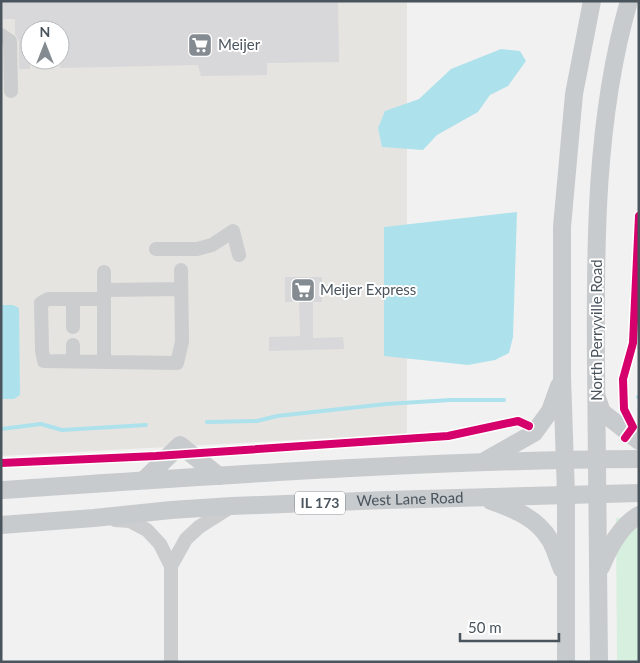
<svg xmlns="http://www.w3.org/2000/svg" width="640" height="663" viewBox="0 0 640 663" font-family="Lato,sans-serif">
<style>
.commercial{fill:#e6e4e0;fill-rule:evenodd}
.green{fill:#d7efdf}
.water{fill:#ade2ec}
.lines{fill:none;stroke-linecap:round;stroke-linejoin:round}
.stream{stroke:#ade2ec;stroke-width:4}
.building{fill:#d8d8da}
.minor{stroke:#cbcdcf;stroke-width:14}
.major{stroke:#c8cbcd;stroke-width:18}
.cycleway-casing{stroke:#fff;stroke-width:11}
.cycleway{stroke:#d6006c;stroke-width:8}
.labels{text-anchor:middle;stroke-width:4;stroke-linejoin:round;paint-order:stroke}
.shield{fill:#fff;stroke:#80878e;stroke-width:1}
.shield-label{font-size:14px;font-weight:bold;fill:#49545d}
.poi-label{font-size:15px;fill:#49545d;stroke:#fff;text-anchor:start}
.street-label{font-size:15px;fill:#49545d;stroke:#fff}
</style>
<rect width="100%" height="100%" fill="#f2f1f1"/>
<!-- commercial -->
<path class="commercial" d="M1 1H407V434L1 456ZM30 30H60V60H30Z"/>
<!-- green -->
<path class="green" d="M616 518H639V662H617Z"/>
<!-- water -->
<path class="water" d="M501 49 520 51 526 61 508 86 490 95 478 112 437 135 423 150 382 147 378 128 385 111 419 99 451 69Z
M517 212 513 337 509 353 495 360 468 365 384 356V227Z
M1 305H13L19 308 20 395 14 399H1Z"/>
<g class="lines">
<!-- stream -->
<path class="stream" d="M638 397H639
M207 422 257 421 277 416 386 404 450 400H504
M1 429 41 424 62 430 146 425"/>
</g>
<!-- building -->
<path class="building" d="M3 1H338L339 62 267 63V75L201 76 198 65 60 68V30H30V69H19V41L15 34V19H3Z
M285 277H322V302H313V338L343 337 344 349 269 351V337L300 336 299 302H285Z"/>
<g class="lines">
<!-- minor -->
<path class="minor" d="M1 35 10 41 11 91
M156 249H197L212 245 233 231 239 255
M104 272V299H48L41 303 42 351 44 361 177 363 182 342 181 270
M104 290 181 289
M73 299V327
M73 361V345
M104 362V299
M115 520 130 521 147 530 160 544 171 566V662
M171 566 186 539 199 527 232 506"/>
<!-- major -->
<g class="major">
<path d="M597 398 602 412 639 441"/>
<path d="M486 460 534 433 550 411 559 386"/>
<path d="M144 480 180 445 219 476"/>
<path d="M1 490C213 476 426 460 639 459"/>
<path d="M491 501C514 509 537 518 550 540 555 548 558 560 562 569"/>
<path id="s1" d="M1 525 94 518 171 510 232 506 386 500 639 493"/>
<path d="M601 567C609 548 620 526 639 515"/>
<path d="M566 662V495L562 376V227L574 94 592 1"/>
<path d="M599 662C598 563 597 465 596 366 595 246 595 118 629 1"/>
</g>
<defs>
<path id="cycleway" d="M625 438 633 427 624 409 623 379 633 343 639 216
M1 463 156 456 448 436 518 421 529 426"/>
</defs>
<!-- cycleway casing -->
<use href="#cycleway" class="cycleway-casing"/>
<!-- cycleway -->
<use href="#cycleway" class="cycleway"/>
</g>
<!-- icons -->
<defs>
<symbol id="supermarket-square" viewBox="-11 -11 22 22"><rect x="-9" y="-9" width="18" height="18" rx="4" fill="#848b91" stroke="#fff"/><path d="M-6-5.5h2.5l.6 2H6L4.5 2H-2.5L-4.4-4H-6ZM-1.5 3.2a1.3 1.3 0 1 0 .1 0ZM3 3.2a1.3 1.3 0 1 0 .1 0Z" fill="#fff"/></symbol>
</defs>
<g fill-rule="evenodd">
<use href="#supermarket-square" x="186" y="31" width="28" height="28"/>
<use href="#supermarket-square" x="289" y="276" width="28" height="28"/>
</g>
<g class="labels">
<!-- shield labels -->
<rect class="shield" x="295" y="491.5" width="50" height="23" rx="4"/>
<g class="shield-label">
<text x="320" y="508">IL 173</text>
</g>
<!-- poi labels -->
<g class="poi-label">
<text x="218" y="50">Meijer</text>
<text x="320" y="295">Meijer Express</text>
</g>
<!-- street labels -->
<g class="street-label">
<text transform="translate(597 330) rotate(-90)" y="5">North Perryville Road</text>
<text dy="5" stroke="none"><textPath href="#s1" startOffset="410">West Lane Road</textPath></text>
</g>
</g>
<!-- border -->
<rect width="640" height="663" fill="none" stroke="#49545d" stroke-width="5"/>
<!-- north arrow -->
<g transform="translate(45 45)"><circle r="24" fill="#ffffff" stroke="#b6bbbe"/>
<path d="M0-4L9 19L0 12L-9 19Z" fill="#848b91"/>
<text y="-8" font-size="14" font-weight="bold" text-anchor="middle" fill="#49545d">N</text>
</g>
<!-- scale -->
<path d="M460 633v8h99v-8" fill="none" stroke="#49545d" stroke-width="2.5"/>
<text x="468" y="633" font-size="15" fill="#49545d" stroke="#ffffff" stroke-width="4" paint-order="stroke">50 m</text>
</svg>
